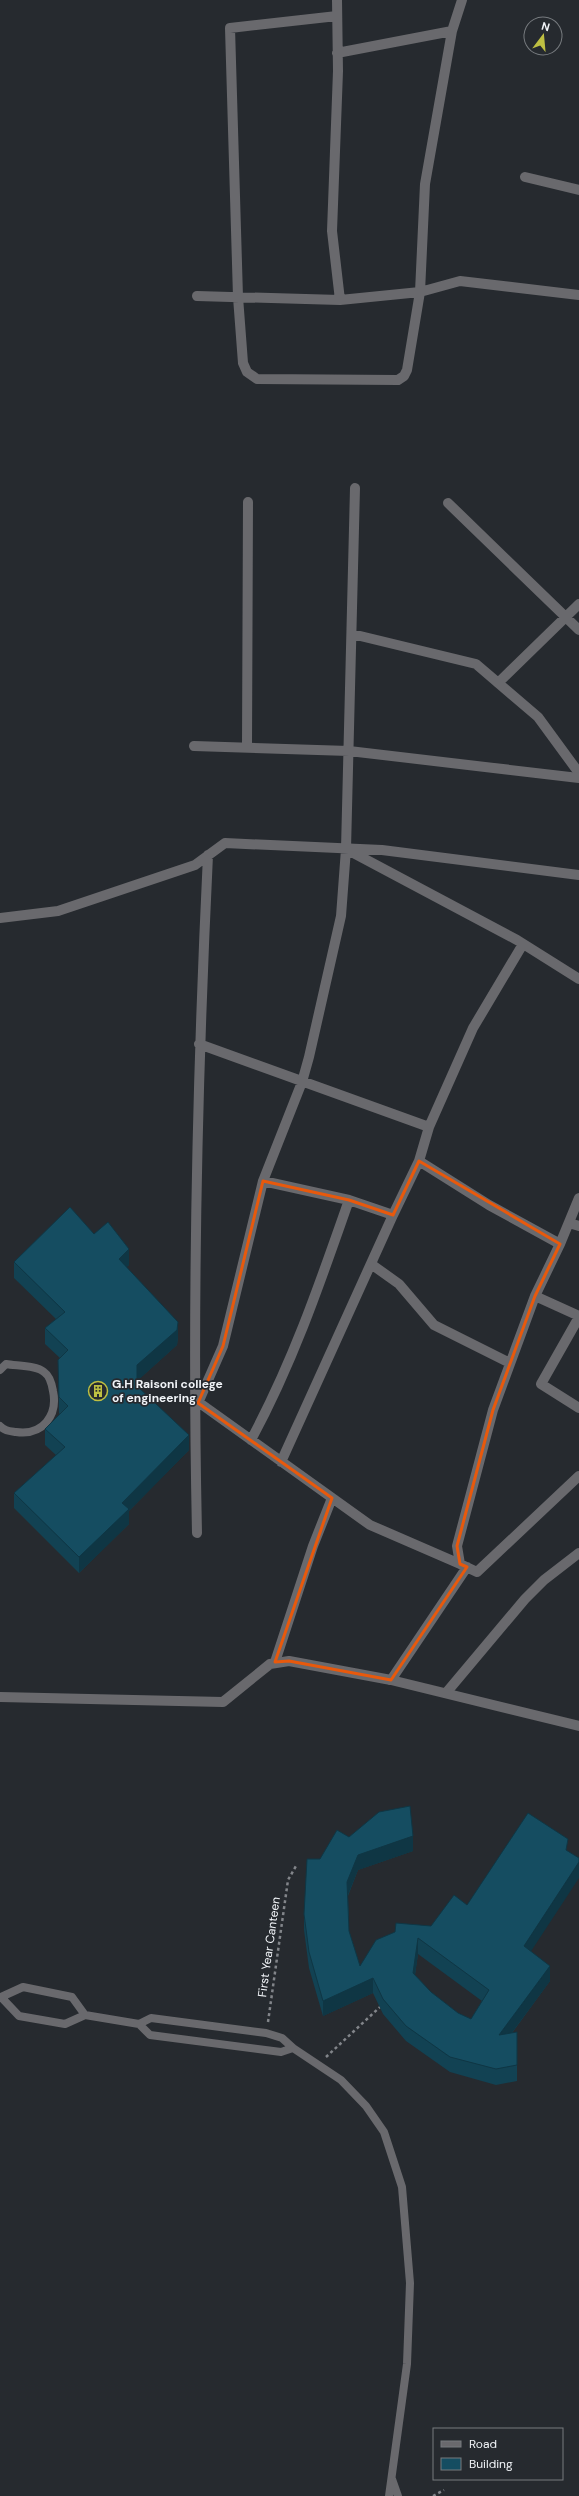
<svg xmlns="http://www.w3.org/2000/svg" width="579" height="2496" viewBox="0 0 579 2496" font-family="'DM Sans',sans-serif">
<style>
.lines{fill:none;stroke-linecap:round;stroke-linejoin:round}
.path{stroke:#82858a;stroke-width:2.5;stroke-dasharray:3 3;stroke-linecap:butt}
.service{stroke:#69696d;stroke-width:8}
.minor{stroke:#69696d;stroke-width:10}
.tertiary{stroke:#69696d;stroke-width:10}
.wall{fill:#124253;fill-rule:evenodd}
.shaded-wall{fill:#0f3644}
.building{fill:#154d61;stroke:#0f3644;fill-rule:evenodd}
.marked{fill:none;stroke:#e8590c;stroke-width:3;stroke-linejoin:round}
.labels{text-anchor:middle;stroke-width:3.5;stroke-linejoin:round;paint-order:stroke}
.poi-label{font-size:12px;font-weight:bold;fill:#f1f4f8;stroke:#262a2f;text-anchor:start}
.street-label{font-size:12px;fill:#f1f4f8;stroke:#262a2f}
</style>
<rect width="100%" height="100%" fill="#262a2f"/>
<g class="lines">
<!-- path -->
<path class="path" d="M268 2022 288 1880 296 1866
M326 2057 380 2007
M433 2496 444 2490"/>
<!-- service -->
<path class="service" d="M0 1370 6 1364C16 1366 36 1365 44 1372 50 1376 52 1385 53 1391 58 1415 43 1436 16 1432 9 1431 5 1431 0 1426
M23 1987 72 1997 85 2015 65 2024 19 2016 1 1997Z
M85 2015 139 2024 150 2035 281 2052 293 2048 282 2038 266 2033 151 2018 139 2024
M293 2048 341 2080 366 2106 384 2132 402 2187 410 2283 407 2364 389 2496
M392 2479 398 2496"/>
<!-- minor -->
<path class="minor" d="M337 0 338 71 332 231 340 300 420 292 460 281 579 295
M337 16 230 28 238 297 243 363 247 372 257 379 398 380 404 376 407 370 420 292 425 184 452 31 462 0
M337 53 452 31
M525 177 579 190
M197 296 340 300
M355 488 346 849 517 940 579 979
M448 503 579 630
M352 634 476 664 538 717 579 773
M498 683 579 604
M194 746 349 751 579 778
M247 747 248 502
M0 918 58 911 195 865 225 843 382 850 579 875
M199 1044 429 1127 473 1028 523 944
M419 1161 429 1127
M349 1200 393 1215 419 1161 489 1205 560 1244 579 1198
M569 1223 579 1226
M560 1244 535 1296 493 1410 457 1546 460 1564 477 1572 579 1476
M371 1264 399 1284 434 1325 510 1363
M535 1296 579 1316
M579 1317 541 1384 579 1408
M194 1399 370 1525 460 1564
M198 1403 223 1346 263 1181
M251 1440C293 1362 320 1283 349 1200L263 1181 302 1082 309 1057 341 916 346 849
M281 1462 393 1215
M197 1533C192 1307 197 1082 208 855
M275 1662 313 1546 332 1498
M391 1680 467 1567
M446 1693 525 1599 544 1580 579 1553"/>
<!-- tertiary -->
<path class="tertiary" d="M0 1697 223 1702 270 1664 289 1661 391 1680 579 1726"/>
</g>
<!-- wall -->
<path class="wall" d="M94 1234 129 1265 126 1267 178 1337 177 1345 137 1381V1386L189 1450 129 1511V1524L79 1573 14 1508V1493L56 1455 45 1445V1429L60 1414 59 1413 58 1360 60 1358 45 1344V1328L56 1319 14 1278V1262Z
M349 1837 413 1851 358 1870 348 1896 349 1931 360 1966 395 1932 531 1951 550 1981 512 2033 517 2032V2081L496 2085 450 2072 406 2041 383 2014 373 1993 323 2016 309 1968 304 1930V1914L320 1859ZM418 1954 482 2001 471 2019 458 2013 431 1992 415 1975Z"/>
<!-- shaded-wall -->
<path class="shaded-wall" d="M129 1249V1265L119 1275V1259Z
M178 1322V1337L177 1345 137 1381V1365Z
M189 1435V1450L129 1511V1524L79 1573V1557L122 1503Z
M413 1836V1851L358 1870 347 1897V1882L358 1855Z
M579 1862V1878L524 1962V1946Z
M418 1938V1954L413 1988V1973Z
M550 1966V1981L499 2050V2035Z
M373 1978V1993L323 2016V2001Z"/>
<!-- building -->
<path class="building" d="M70 1207 94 1234 108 1222 129 1249 119 1259 178 1322 177 1330 137 1365V1386L189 1435 122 1503 129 1509 79 1557 14 1493 65 1447 45 1429 68 1406 59 1397 58 1360 68 1350 45 1328 65 1312 14 1262Z
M410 1806 413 1836 358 1855 347 1882 349 1931 360 1966 376 1940 395 1932 396 1923 431 1926 454 1895 467 1905 528 1813 568 1839 566 1850 579 1858V1862L524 1946 550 1966 499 2035 517 2032V2065L496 2069 450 2057 406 2026 383 1999 373 1978 323 2001 309 1952 304 1914 307 1859H320L337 1830 349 1837 379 1812ZM418 1938 489 1990 471 2019 458 2013 431 1992 413 1973Z"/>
<!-- marked area -->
<path class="marked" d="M419 1161 560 1244 535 1296 493 1410 457 1546 460 1564 467 1567 391 1680 289 1661 275 1662 332 1498 198 1403 223 1346 263 1181 349 1200 393 1215Z"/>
<!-- icons -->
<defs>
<symbol id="building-ring" viewBox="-11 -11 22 22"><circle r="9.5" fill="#262a2f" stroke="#bebf42" stroke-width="1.5"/><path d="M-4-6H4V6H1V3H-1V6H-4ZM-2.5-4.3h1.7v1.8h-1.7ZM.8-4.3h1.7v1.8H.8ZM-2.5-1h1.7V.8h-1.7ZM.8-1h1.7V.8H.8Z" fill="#bebf42"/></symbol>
</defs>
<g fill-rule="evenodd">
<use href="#building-ring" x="87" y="1380" width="22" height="22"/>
</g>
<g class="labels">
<!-- poi labels -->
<g class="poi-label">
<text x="112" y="1388">G.H Raisoni college<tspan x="112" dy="14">of engineering</tspan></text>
</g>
<!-- street labels -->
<g class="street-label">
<text transform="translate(269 1947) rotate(-82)" y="4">First Year Canteen</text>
</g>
</g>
<!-- legend -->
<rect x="433" y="2428" width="130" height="52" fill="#262a2f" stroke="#777b7f"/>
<rect x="441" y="2441" width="20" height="6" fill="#69696d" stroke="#777b7f"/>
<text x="469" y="2448" font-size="12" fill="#f1f4f8">Road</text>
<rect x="441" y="2458" width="20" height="12" fill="#154d61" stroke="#777b7f"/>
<text x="469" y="2468" font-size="12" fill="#f1f4f8">Building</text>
<!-- north arrow -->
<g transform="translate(543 36) rotate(16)"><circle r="19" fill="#262a2f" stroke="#777b7f"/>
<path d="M0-3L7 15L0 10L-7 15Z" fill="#bebf42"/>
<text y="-6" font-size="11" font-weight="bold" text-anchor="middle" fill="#f1f4f8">N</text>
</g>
</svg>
